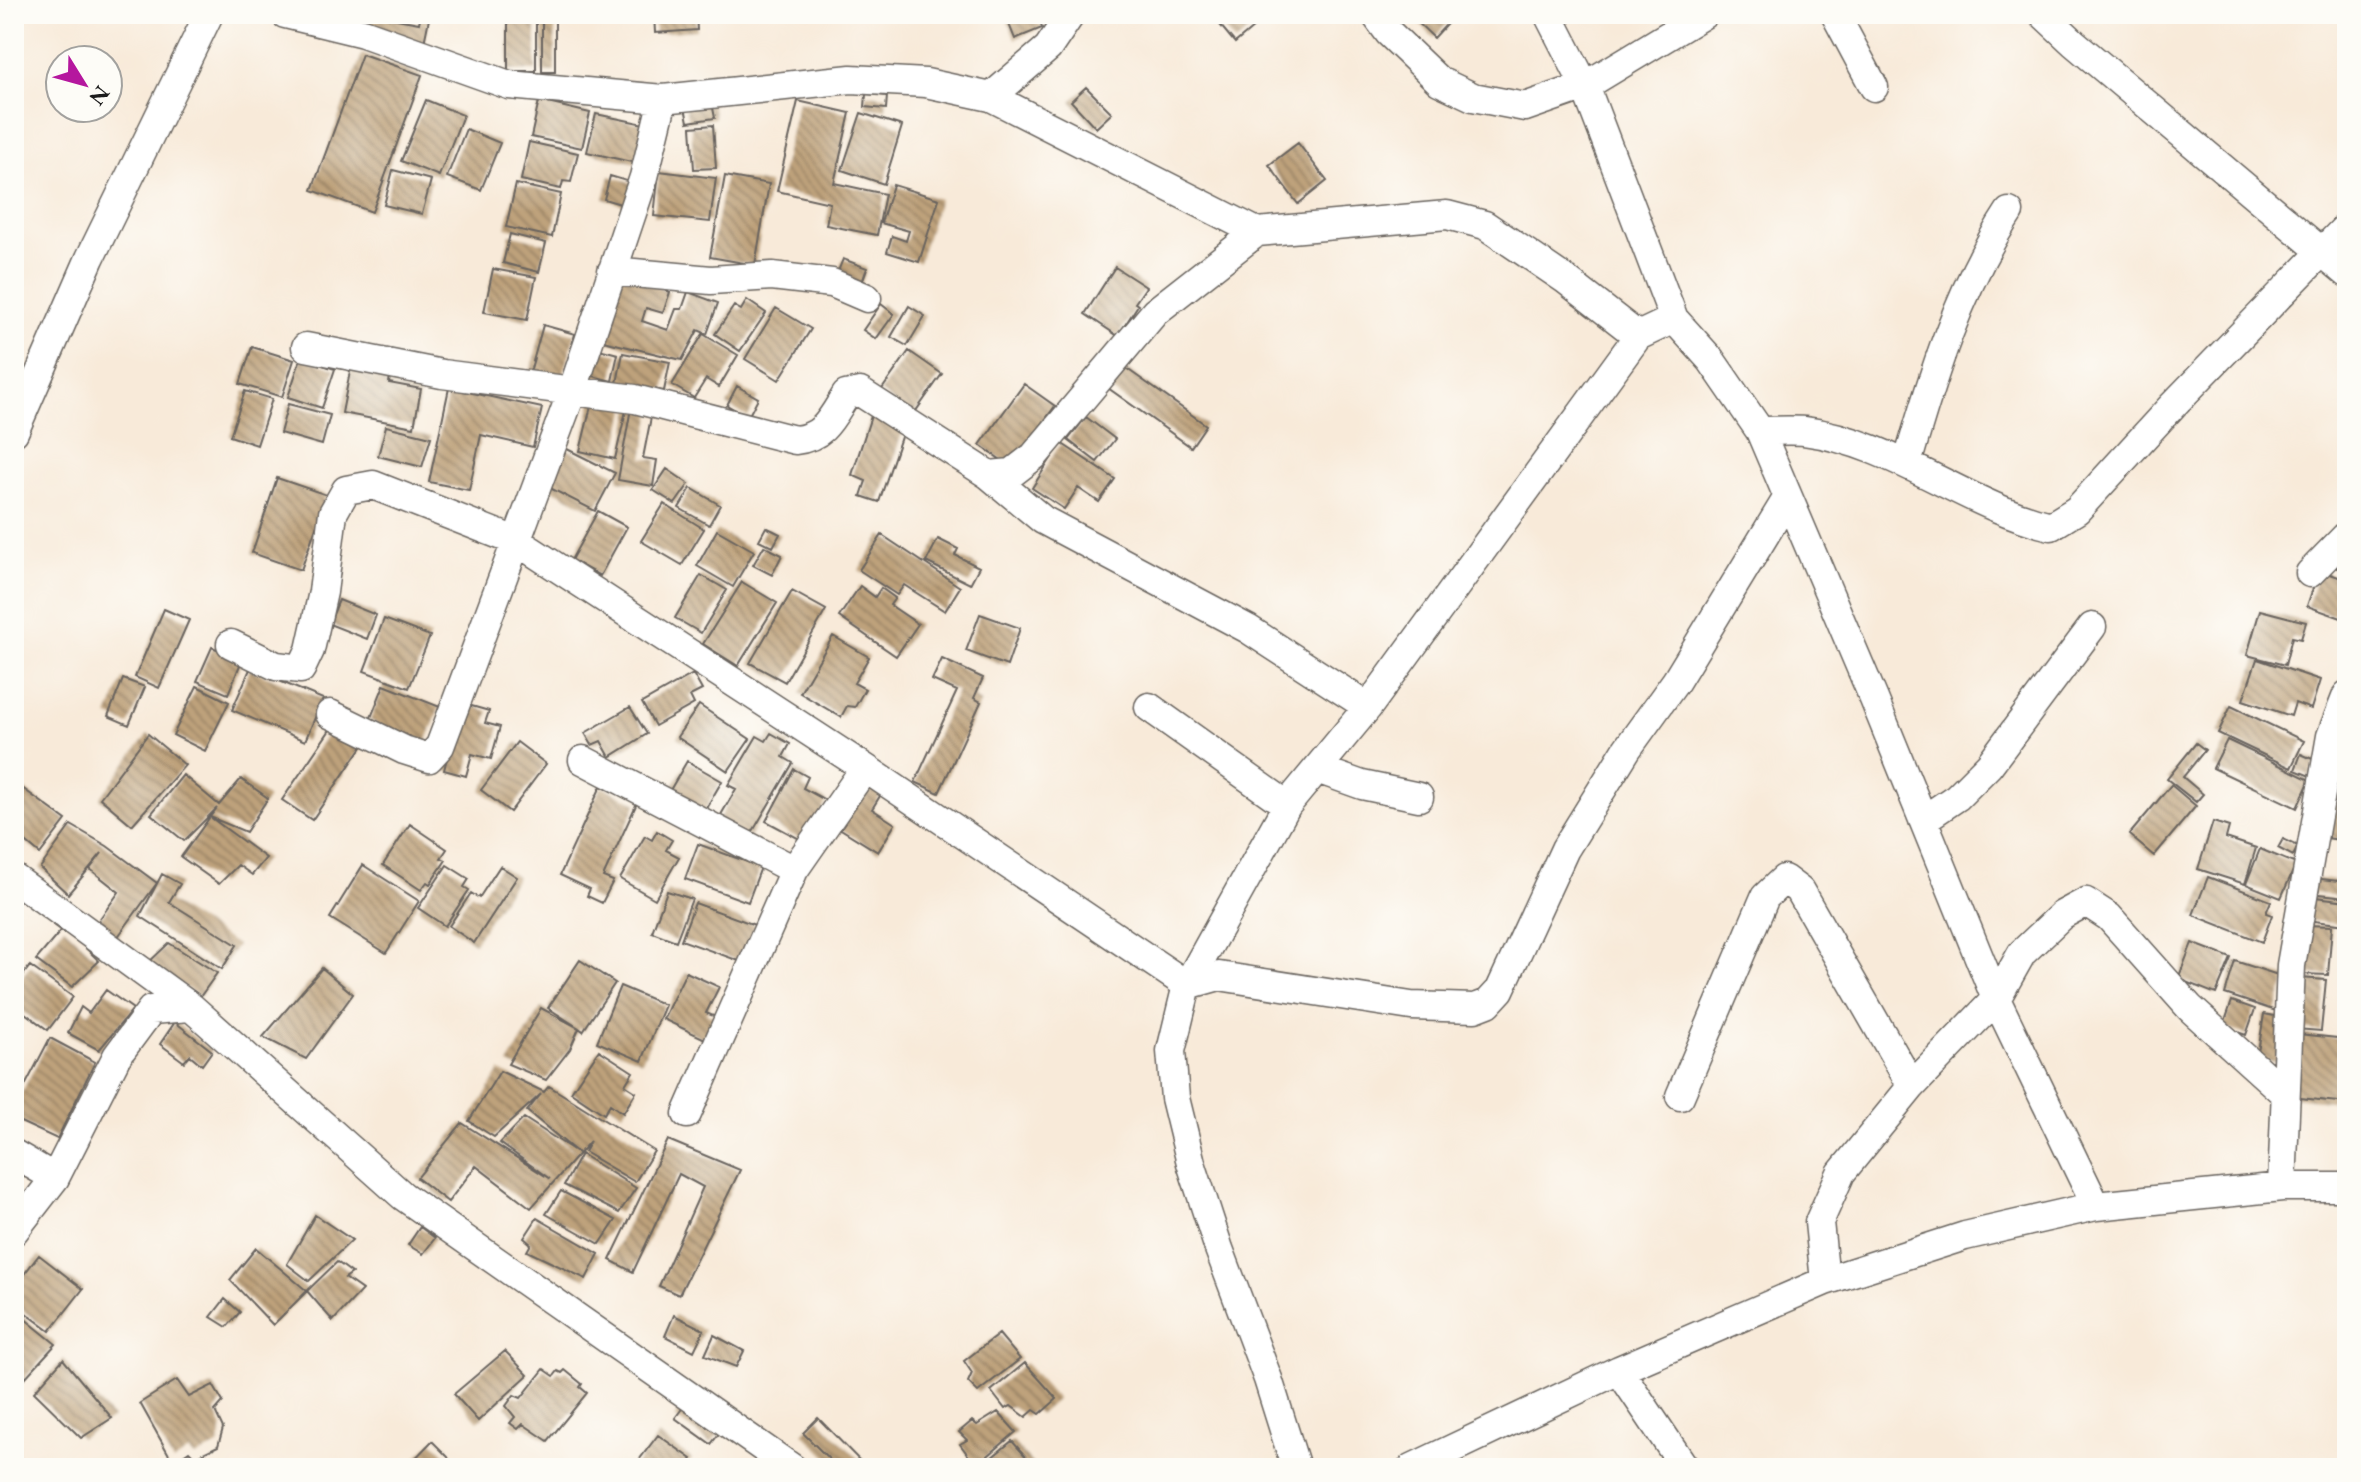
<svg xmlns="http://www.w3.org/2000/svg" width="2361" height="1482" viewBox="0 0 2361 1482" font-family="'EB Garamond',serif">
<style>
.building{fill:url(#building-back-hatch)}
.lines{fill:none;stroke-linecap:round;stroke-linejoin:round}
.minor-casing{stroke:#69645e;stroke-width:31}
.minor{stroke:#fff;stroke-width:28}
</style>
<defs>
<pattern id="building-back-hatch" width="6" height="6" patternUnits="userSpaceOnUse" patternTransform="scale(2)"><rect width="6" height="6" fill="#bea27c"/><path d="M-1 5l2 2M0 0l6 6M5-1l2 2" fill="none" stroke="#9a8365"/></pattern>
</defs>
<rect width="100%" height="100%" fill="#fdfcf7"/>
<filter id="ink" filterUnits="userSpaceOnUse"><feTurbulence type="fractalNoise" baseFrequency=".0125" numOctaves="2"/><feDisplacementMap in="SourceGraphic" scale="16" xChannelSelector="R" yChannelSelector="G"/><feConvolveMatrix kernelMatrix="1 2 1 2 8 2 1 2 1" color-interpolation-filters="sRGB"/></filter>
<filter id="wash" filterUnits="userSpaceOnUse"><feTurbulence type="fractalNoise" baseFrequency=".006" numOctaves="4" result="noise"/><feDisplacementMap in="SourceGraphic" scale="32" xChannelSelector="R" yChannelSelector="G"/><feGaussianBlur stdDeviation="1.8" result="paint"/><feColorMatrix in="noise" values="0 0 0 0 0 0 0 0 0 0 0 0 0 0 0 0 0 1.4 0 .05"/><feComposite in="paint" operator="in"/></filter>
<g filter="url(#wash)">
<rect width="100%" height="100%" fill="#f8ead9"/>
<g id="blocks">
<!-- building -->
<path class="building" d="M369 14 419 23 421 14H430L424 43 366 31Z
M508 14H555V72H542V17L536 20V71H508Z
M654 14H696L697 30 655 33Z
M1005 14H1037L1042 28 1015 39Z
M1211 14H1243L1254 27 1235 43Z
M1409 14H1456L1434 38Z
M362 54 422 75 372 212 312 190Z
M1086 87 1112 113 1096 128 1071 101Z
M866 94 887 96 886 109 865 107Z
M426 100 463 115 439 176 401 161Z
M539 101 590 113 582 148 531 137Z
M798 101 850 113 834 183 885 194 877 235 826 225 830 203 777 191Z
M712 103 715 118 688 122 685 107Z
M861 113 902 126 884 184 842 170Z
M596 114 644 124 636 163 587 152Z
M713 125 716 168 694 169 691 127Z
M466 129 500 143 481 190 447 177Z
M529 142 578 153 571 182 563 181 561 189 521 180Z
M1298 143 1327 181 1298 204 1269 165Z
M393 170 431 180 422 214 384 205Z
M659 171 716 178 710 222 654 216Z
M610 176 633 183 627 206 604 199Z
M725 176 769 184 755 265 710 257Z
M516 184 561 194 552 237 506 227Z
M893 185 939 199 919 262 887 252 892 236 906 241 909 231 881 223Z
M510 234 546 243 539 272 503 263Z
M843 259 867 268 860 288 835 279Z
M1115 267 1146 287 1135 303 1138 305 1118 336 1085 314Z
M493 269 536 277 527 320 484 312Z
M623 275 670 292 663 313 646 308 642 321 668 330 676 309H682L688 292 718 303 707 334 698 330 682 360 599 340Z
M747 300 766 313 740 351 715 334 734 306 741 310Z
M881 304 894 314 876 339 863 330Z
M909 306 925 316 907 346 891 337Z
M776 308 811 329 779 380 745 359Z
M543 325 575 334 561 384 529 376Z
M703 334 738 355 719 387 706 379 694 398 672 385Z
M252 347 294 360 282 397 240 384Z
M595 348 618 354 612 381 589 375Z
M909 351 942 374 913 415 880 392Z
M623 353 670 362 664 391 617 383Z
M301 358 335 369 322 408 288 397Z
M352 361 391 369 389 383 421 389 414 427 342 413Z
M1123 366 1206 425 1191 447 1108 388Z
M1024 384 1055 406 1011 467 980 445Z
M737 386 758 398 748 417 727 405Z
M449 388 542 408 533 447 481 435 469 490 429 482Z
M245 391 272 399 257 445 230 436Z
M593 398 627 406 615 459 580 451Z
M288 404 330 415 322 445 280 433Z
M631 408 652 412 643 458 657 460 653 486 618 480Z
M871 416 904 428 879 502 861 496 866 481 852 475Z
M1086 417 1115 439 1097 462 1068 440Z
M386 426 431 437 422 467 378 456Z
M1061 443 1115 479 1099 502 1078 488 1064 509 1032 488Z
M565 448 615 473 595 511 546 486Z
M667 469 689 484 675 504 653 490Z
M277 478 327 495 301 570 252 553Z
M691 488 720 505 709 525 679 508Z
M664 504 704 529 682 565 641 541Z
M598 511 627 527 600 576 571 560Z
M766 527 780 534 773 547 759 540Z
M717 530 754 551 733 587 697 566Z
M882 535 960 587 945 611 904 585 897 595 859 570Z
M938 539 958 549 955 555 979 567 970 584 926 562Z
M764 546 782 555 772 575 753 565Z
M2347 548V572L2337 568Z
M2319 570 2347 580V620L2307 606Z
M701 575 727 590 701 633 675 618Z
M742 582 777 603 738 666 703 644Z
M860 586 875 597 881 588 895 598 890 605 918 624 896 656 839 617Z
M792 591 826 610 785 682 750 663Z
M339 600 376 615 367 639 329 624Z
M164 609 189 620 159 688 135 677Z
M2260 610 2306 622 2301 639 2292 637 2285 665 2247 655Z
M980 614 1020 628 1007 666 966 651Z
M384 619 430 636 409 688 364 671Z
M833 636 869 657 854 683 865 689 855 707 847 706 841 717 800 693Z
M212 647 242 660 228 694 197 681Z
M942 659 983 678 974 698 981 702 939 793 915 782 957 691 932 680Z
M2257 659 2320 680 2311 709 2295 703 2291 716 2243 700Z
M250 669 323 699 305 741 232 710Z
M693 674 702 690 690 696 694 704 655 726 642 703Z
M123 679 145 687 129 725 108 716Z
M384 685 440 707 423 751 370 720Z
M197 686 229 702 205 751 173 735Z
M461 703 489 711 485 723 500 727 491 759 472 754 466 776 444 770Z
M699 705 750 739 728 771 677 737Z
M2231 706 2304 741 2291 768 2218 733Z
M630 707 647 734 610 757 601 741 592 745 585 733Z
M334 724 364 744 312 820 282 800Z
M771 733 790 744 783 757 793 763 749 838 718 820 736 789 728 785 757 736 766 741Z
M148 734 185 765 132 825 100 798Z
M2227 740 2310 780 2297 808 2213 768Z
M517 742 546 764 510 812 481 790Z
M2196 743 2205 750 2183 777 2203 794 2196 802 2167 779Z
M2301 754 2317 761 2310 776 2295 770Z
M2346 758H2347V794L2337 792Z
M687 761 722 781 701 817 666 797Z
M794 769 808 777 803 788 827 801 805 842 766 821Z
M183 775 219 805 241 779 268 798 246 832 210 817 266 858 252 875 238 865 219 884 181 857 210 817 217 808 184 841 151 814Z
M865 780 883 791 872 809 895 824 878 852 836 826Z
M14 782 66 820 40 854 14 832Z
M2171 785 2196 806 2154 856 2129 835Z
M601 786 637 803 603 877 613 881 602 903 587 896 590 889 560 875Z
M2333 798 2347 801V841L2326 838Z
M2213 822 2229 827 2226 838 2256 848 2245 884 2198 869Z
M410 824 447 849 441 858 446 860 430 884 427 882 421 890 383 865Z
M71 825 107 846 157 883 117 938 96 924 119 892 90 869 102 853 68 894 40 868Z
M657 831 672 840 666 850 679 857 655 899 620 879 645 836 652 840Z
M2283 839 2298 846 2293 856 2278 848Z
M698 844 761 867 748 902 685 879Z
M2260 849 2296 864 2281 898 2246 884Z
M363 865 419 901 386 953 330 918Z
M447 865 469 879 464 887 469 890 445 926 418 908Z
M500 866 517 877 474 943 449 926 471 893 479 898Z
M162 874 180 884 169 902 237 945 222 969 140 916Z
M2208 877 2271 901 2266 913 2272 915 2262 942 2193 915Z
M2312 878 2347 882V897L2310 893Z
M667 891 692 899 676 941 652 932Z
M2308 896 2347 901V925L2305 920Z
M695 903 755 925 742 962 681 940Z
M2305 925 2332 926 2328 975 2302 974Z
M64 927 99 961 72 987 36 960Z
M169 943 217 973 200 997 148 963Z
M2192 943 2231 958 2216 994 2178 979Z
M580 960 615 983 583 1031 579 1028 570 1049 546 1080 508 1064 541 1008 579 1028 548 1008Z
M2235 961 2287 978 2276 1011 2225 994Z
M30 966 73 997 48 1030 14 1005V987Z
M322 968 353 994 306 1059 263 1037Z
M686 972 719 987 706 1013 716 1017 705 1039 663 1019Z
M2300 978 2326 980 2321 1031 2296 1029Z
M620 986 665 1005 642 1061 597 1042Z
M106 990 133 1009 99 1050 68 1033 81 1007 89 1013Z
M2232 1001 2255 1009 2246 1035 2223 1027Z
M2264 1014 2284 1018 2276 1062 2257 1059Z
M175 1022 212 1051 202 1065 190 1055 184 1062 160 1044Z
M2298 1034 2347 1039V1103L2291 1097Z
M50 1038 95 1062 57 1139 14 1119V1107Z
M599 1050 633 1072 625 1085 636 1092 623 1113 610 1104 604 1114 571 1092Z
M500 1071 544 1092 549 1086 654 1151 635 1182 584 1152 590 1141 531 1208 476 1166 448 1202 417 1178 462 1123 550 1179 500 1143 524 1118 578 1153 527 1111 541 1094 494 1137 469 1121Z
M668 1140 740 1170 679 1295 659 1286 703 1187 679 1174 633 1272 610 1260Z
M581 1154 636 1188 619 1213 564 1185Z
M561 1191 616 1220 600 1244 546 1214Z
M315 1215 352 1240 309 1281 287 1264Z
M537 1218 599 1254 586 1279 527 1251 531 1244 524 1238Z
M420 1227 435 1238 423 1254 408 1245Z
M256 1248 307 1291 273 1325 230 1280Z
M39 1255 83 1289 50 1331 14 1304V1287Z
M337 1262 352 1273 345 1278 362 1290 333 1321 307 1291Z
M225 1299 240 1312 227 1327 211 1317Z
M14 1310 56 1344 14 1390Z
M674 1315 704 1330 694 1351 665 1336Z
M999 1334 1020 1359 978 1392 968 1382 972 1373 964 1361Z
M714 1335 744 1351 736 1367 705 1355Z
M505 1351 528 1375 478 1421 454 1394Z
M63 1359 112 1418 81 1438 34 1392Z
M1025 1363 1057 1399 1040 1414 1034 1410 1026 1417 1011 1406 1005 1409 991 1391Z
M544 1369 554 1376 558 1371 562 1373 565 1370 582 1384 580 1387 587 1393 548 1441 523 1424 518 1429 510 1423 515 1417 506 1406 514 1395 521 1398Z
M177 1380 189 1397 213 1385 223 1402 215 1411 223 1428 218 1446 195 1457 189 1451 173 1462 140 1403Z
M687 1402 724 1427 711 1444 675 1418Z
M998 1412 1016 1432 976 1466 960 1444 967 1440 959 1432 972 1421 977 1425Z
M818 1418 867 1468H838L803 1433Z
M658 1435 692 1459 685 1468H633Z
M432 1441 448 1457 452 1468H406Z
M1012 1441 1036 1468H989L985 1463Z"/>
</g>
</g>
<g filter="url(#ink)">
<use href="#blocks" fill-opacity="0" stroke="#69645e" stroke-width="2"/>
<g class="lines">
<defs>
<path id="minor" d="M285 14 363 33 509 85 663 99 851 79 926 83 991 97 1257 232 1447 215 1485 225 1566 280 1638 336
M1375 14 1389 33 1439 81 1473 97 1525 107 1585 86 1704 14
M1548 14 1585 86 1674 319 1711 360 1760 431 1874 699 1996 999 2096 1206
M1835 14 1874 87
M2043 14 2074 43 2347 273
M991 97 1048 48 1071 14
M612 271 711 280 772 276 832 283 867 298
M306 347 442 374 635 399 795 440C824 437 831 419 846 395L860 392 989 475 1012 473 1034 456 1155 312 1257 232
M1760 431C1775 431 1790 430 1804 431 1893 442 1965 506 2051 526L2077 510 2173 405 2347 226
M14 432 90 258 209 14
M1907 464C1932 377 1959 288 2009 212
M989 475 1043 520 1248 629 1368 707
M2310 573 2347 535
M231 644 276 666 301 669 310 650 323 592 333 513 346 490 373 485 518 542 865 768 1187 985 1219 976 1411 1006 1475 1008 1488 1003 1500 990 1565 849 1627 749 1676 681 1788 497
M1149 707 1287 805
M330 714 404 750 429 758 440 746 573 389 644 177 663 99
M583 760 794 870
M1317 769 1362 785 1419 797
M1923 820 1957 797 1989 765 2092 627
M14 878 191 1007 403 1196 792 1468
M1680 1096 1765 897 1784 879 1800 891 1912 1086
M687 1114 794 870 865 768
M14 1154 55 1178
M2282 1187 2291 965 2331 736 2347 695
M14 1231 55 1178 117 1056 151 1010 191 1007
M1825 1281 1819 1222 1841 1173 1912 1086 1996 999 2022 953 2062 915 2086 902 2109 917 2190 1008 2284 1093
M1619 1370 1685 1468
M1296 1468 1268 1379 1219 1249 1191 1163 1175 1098 1171 1051 1187 985 1287 805 1368 707 1638 336 1674 319
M1412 1468 1619 1370 1825 1281 1965 1236 2096 1206 2282 1187H2347"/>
</defs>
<!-- minor casing -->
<use href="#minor" class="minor-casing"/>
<!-- minor -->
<use href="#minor" class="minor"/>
</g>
</g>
<!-- margin -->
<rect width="2361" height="1482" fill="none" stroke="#fdfcf7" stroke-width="48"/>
<!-- north arrow -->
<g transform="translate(84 84) rotate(127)"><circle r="38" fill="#fdfcf7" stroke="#a3a29f" stroke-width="2"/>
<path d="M0-6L14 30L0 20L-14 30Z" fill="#b5179e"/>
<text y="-12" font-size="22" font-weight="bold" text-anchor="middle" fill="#1c1c1c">N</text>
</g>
</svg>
